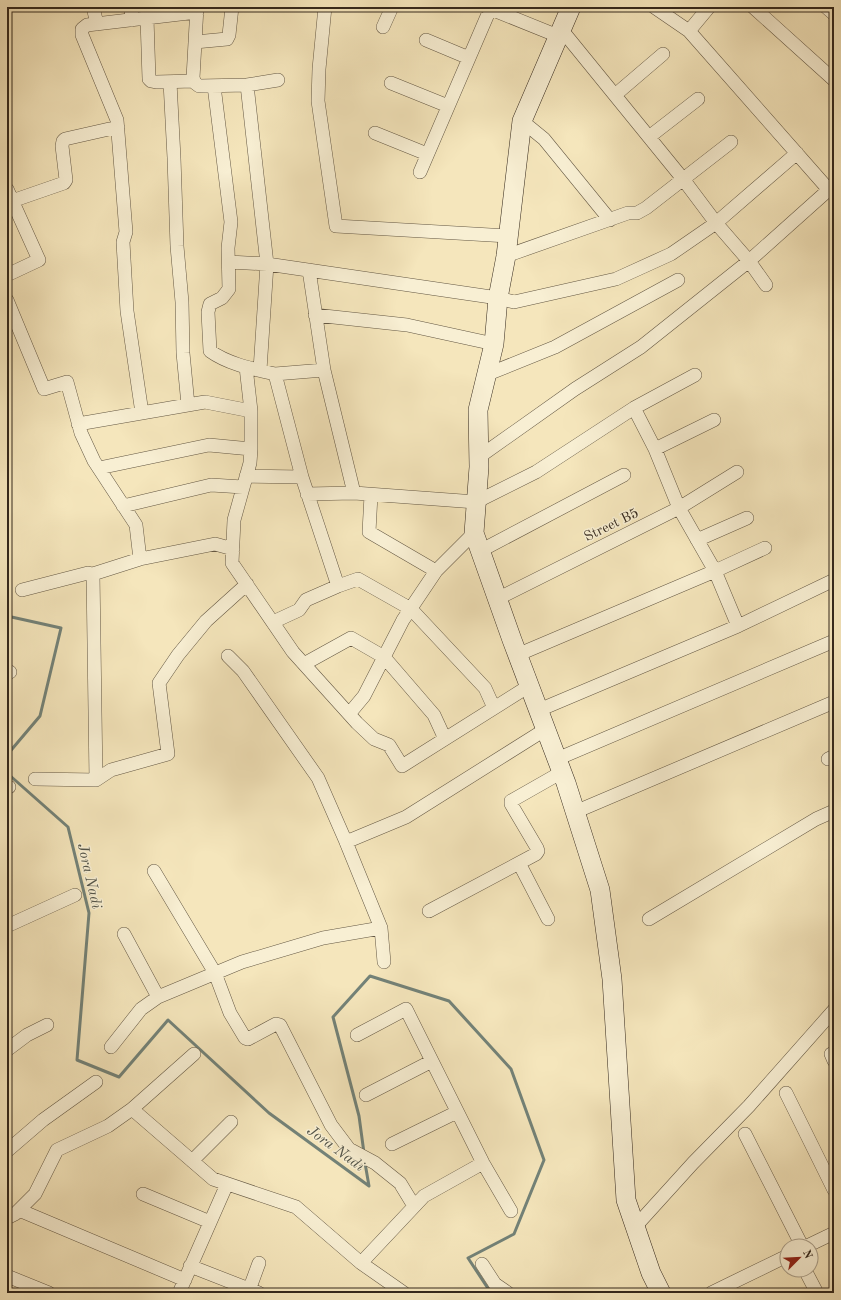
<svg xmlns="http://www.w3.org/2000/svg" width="841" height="1300" viewBox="0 0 841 1300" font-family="'Old Standard TT',serif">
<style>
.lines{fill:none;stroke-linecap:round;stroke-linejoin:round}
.stream{stroke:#738278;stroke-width:3}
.street-casing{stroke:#645844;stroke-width:14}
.secondary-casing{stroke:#34281c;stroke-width:20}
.street{stroke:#f8efd3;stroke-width:13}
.secondary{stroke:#f8efd3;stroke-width:19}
.labels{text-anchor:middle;stroke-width:3;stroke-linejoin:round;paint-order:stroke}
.street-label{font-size:14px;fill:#34281c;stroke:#f8efd3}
.water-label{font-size:15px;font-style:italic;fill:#54554a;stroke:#f8efd3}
</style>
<rect width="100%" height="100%" fill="#f5e6bc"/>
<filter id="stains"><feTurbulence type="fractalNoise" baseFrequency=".005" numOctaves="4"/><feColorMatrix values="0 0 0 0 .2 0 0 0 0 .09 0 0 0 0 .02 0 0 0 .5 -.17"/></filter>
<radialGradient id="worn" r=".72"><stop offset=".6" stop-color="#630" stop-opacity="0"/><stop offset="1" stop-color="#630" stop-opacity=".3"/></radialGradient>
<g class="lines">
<!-- stream -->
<path class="stream" d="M7 616 61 628 40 716 7 755
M7 773 68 827 89 913 77 1060 119 1077 168 1020 269 1113 369 1186 365 1163
M364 1153 359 1116 333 1017 370 976 449 1001 511 1069 544 1160 514 1234 468 1258 491 1293"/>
<defs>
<path id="street" d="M93 7 97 24
M131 7 132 20
M197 7 193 78 195 83 199 86 247 85 278 80
M325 7 319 69 318 101 336 226 508 236
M486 7 558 36
M654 7 689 31 829 190
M753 7 834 80
M826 7 834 14
M147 18 149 79 151 81 156 82 194 81
M383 27 392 7
M561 29 683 179 716 223 749 261 766 285
M689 31 709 7
M426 40 469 58
M195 42 227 39 229 35 232 7
M170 82 174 158 177 246 182 302 183 353 188 405
M391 83 448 106
M247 85 267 264 260 370
M214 86 231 222 228 248 229 289 222 298 210 304 208 312 210 351C228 364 253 369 275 374L302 477
M615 95 663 54
M522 121 544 139 610 220
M375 133 427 154
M649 137 698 99
M420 172 491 7
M7 189 39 260 7 275
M12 201 64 183 66 180 62 146 63 141 65 139 118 127
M506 256 628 213H637L646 208 731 142
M229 262 267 264 498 298 514 302 616 279 671 254 716 223 797 153
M309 270 324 370
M7 300 44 389 67 382 81 433 94 461 136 525 140 559
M315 315 407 325 494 344
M246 367 251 411V449L250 463 234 520 232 563 293 652 357 723 374 739 389 745 402 766 529 686
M275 374 324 370 354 493 307 494
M488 374 555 347 678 280
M634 408 695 375
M142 413 127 311 123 242 126 232 117 120 82 35V29L87 25 197 12
M78 424 205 402 251 411
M655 449 679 508 715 571 738 626
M479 457 575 389 641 347 749 261 834 185
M99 468 209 445 251 449
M246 476 302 477 338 586 306 600 299 610 273 622
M354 493 476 502 536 472 634 408 655 449 714 420
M371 495 369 532 436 571
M123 506 211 485 243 487
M697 540 747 518
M480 551 624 475
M338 586 358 579 411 609 485 688 494 708
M22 590 88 573 93 574 140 559 215 544 233 549
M497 599 679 508 737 472
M517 655 715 571 765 548
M228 656 243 671 318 778 346 842 406 817 546 729
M304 664 351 638 384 657 434 715 445 739
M7 673 10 672
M539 710 738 626 834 580
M349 714 364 696 403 620 436 571 474 533
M557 759 834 641
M828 759 834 756
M35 779 96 780 93 574
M96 780 111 770 168 754 159 683 178 655 206 621 247 584
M7 788 9 787
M575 812 834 702
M346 842 381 928 384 962
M519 863 548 919
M154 871 215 973 230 1013 245 1038 248 1039 276 1024 280 1025 331 1125 349 1149 375 1163 400 1183 414 1206
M429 911 536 854 538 851 537 848 511 804V801L562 772
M649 919 816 819 834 811
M7 926 75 895
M124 934 158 997
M357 1035 406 1009 483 1163 511 1211
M111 1047 141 1009 158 997 242 962 323 938 381 928
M7 1050 27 1035 47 1025
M831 1054 834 1061
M786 1093 834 1190
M366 1095 432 1061
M132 1109 213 1179 296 1207 361 1263 404 1293
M745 1134 802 1246
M392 1144 457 1112
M7 1151 43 1120 96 1082
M192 1161 231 1122
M143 1194 210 1222
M19 1210 185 1280
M7 1218 15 1214 35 1194 57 1150 108 1126 132 1109 194 1054
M635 1227 693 1163 749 1106 834 1010
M807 1246 834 1233
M361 1263 424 1196 483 1163
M482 1264 495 1284 508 1293
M190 1266 259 1293
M805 1270 817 1293
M7 1276 49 1293
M179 1293 227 1184
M248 1293 259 1263
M711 1293 787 1256"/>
<path id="secondary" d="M571 7 522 121 506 256 498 298 494 344 478 410 479 467 474 533 512 640 566 783 600 890 612 979 626 1200 651 1273 661 1293"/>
</defs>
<!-- street casing -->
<use href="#street" class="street-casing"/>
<!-- secondary casing -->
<use href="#secondary" class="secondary-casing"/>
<!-- street -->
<use href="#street" class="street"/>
<!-- secondary -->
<use href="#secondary" class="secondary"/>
</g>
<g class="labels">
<!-- street labels -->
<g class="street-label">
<text transform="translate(611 524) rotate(-26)" y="5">Street B5</text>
</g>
<!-- water labels -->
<g class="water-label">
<text transform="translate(90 876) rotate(77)" y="5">Jora Nadi</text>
<text transform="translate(336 1148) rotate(36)" y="5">Jora Nadi</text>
</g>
</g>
<!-- margin -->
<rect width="841" height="1300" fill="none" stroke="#f5e6bc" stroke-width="24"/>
<rect x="8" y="8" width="825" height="1284" fill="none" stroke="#34281c" stroke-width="2"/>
<rect x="12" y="12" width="817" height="1276" fill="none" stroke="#34281c"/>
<!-- north arrow -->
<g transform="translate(799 1258) rotate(66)"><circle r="19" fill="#f8efd3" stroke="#aa9f8a"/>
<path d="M0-3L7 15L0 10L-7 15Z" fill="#8f2418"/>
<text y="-6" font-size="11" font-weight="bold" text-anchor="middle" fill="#34281c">N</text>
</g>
<rect width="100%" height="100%" filter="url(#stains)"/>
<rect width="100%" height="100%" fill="url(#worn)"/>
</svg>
